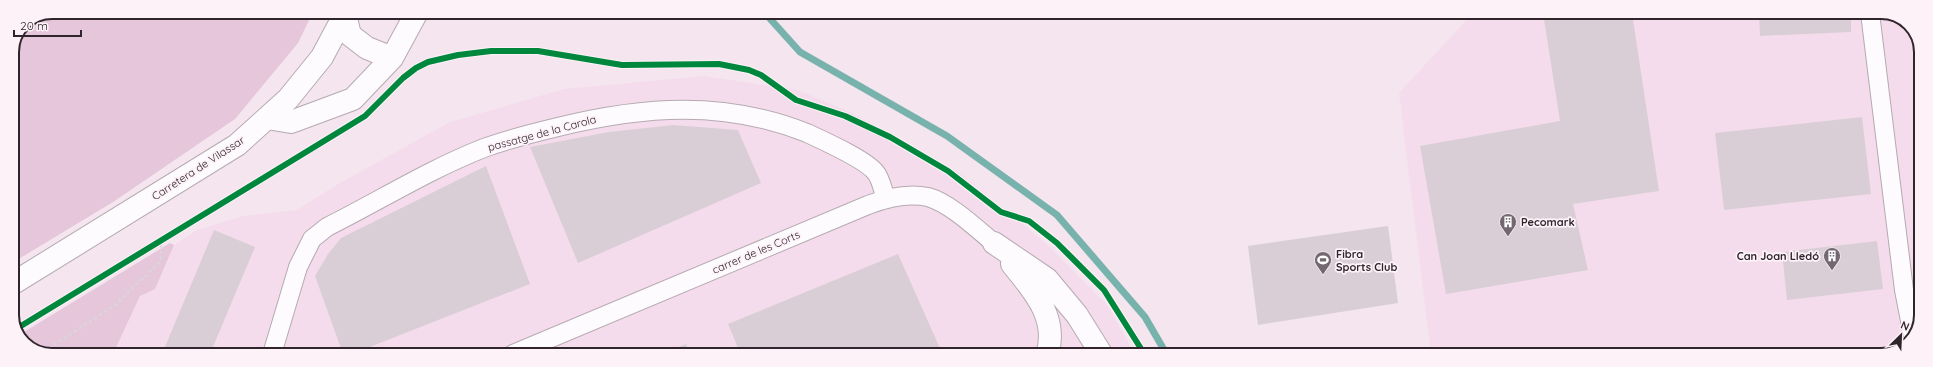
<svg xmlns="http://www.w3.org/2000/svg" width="1933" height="367" viewBox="0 0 1933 367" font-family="Quicksand,sans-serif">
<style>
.built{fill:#f5dcec}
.green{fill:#e5c6da}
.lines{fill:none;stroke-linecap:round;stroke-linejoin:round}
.stream{stroke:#78b2ac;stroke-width:7}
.building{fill:#d9ced5}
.minor-casing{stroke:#b5aab1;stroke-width:20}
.tertiary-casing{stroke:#b5aab1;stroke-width:24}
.path{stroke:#dad6d9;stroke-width:2.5;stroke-dasharray:3 3;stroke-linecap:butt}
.minor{stroke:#fdfbfd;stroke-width:18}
.tertiary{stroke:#fdfbfd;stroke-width:22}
.cycleway-casing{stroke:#fdf2f8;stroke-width:8}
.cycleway{stroke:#00873e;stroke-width:6}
.labels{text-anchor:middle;stroke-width:3.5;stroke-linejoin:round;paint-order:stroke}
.street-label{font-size:11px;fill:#2f252b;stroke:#fdf2f8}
.poi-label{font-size:11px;font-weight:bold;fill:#2f252b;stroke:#fdf2f8;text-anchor:start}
.rim{fill:none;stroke:#2f252b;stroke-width:2}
</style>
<rect width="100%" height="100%" fill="#f4e5ef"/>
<!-- built -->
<path class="built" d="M1473 13H1889L1909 24 1921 47 1920 323 1907 345 1881 355H1431L1399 93Z
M704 76 798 90 852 113 957 171 1048 245 1108 306 1135 355 113 354 140 296 155 289 174 245 197 230 243 216 297 210 338 184 450 122 564 89Z"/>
<!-- green -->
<path class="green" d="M52 12H313L298 43 235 119 113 202 12 263V52L24 24Z
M170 243 174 245 155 289 140 296 113 354H44L22 342 19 335Z"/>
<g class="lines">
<!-- stream -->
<path class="stream" d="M764 12 800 52 947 136 1057 215 1145 317 1167 355"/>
</g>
<!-- building -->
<path class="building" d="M1543 13H1632L1659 191 1573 204 1588 270 1446 294 1420 146 1560 121Z
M1759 13H1851V32L1760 36Z
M1862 117 1871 194 1724 210 1715 133Z
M673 125 738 130 761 183 578 263 530 147 609 132Z
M486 166 530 284 352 354H343L315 276 328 254 341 238Z
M1388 226 1398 303 1258 325 1248 246Z
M214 230 255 247 210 354H162Z
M1877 241 1883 289 1787 300 1782 252Z
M898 254 943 355H741L728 324Z
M686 344 690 355H661V354Z"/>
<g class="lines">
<defs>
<path id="minor" d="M1870 13 1904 290 1913 336
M272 354 298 267 312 239 327 227C379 201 430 169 484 148 508 139 533 133 558 127 643 106 724 100 807 133 822 140 867 160 876 173 881 179 883 191 886 199
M513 354 868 205C886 198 909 193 928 197 950 203 977 229 994 243"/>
<path id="tertiary" d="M345 14 350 35 367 48 392 58
M267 118 291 122 353 99 392 58 417 12
M994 243 1047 279 1077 315 1102 355
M1012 264C1033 290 1059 318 1047 355
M12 284 237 145 288 99 322 57 346 12"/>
</defs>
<!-- minor casing -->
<use href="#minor" class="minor-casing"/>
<!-- tertiary casing -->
<use href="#tertiary" class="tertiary-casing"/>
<!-- path -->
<path class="path" d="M37 350 49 348 114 306 161 261V241"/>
<!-- minor -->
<use href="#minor" class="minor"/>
<!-- tertiary -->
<use href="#tertiary" class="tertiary"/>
<defs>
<path id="cycleway" d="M16 329 365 116 403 78 416 68 428 62 458 55 491 51H538L622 65 719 64 749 70 761 75 796 100 845 116 890 137 948 171 1001 212 1029 221 1057 243 1104 290 1145 355"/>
</defs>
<!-- cycleway casing -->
<use href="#cycleway" class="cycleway-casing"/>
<!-- cycleway -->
<use href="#cycleway" class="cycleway"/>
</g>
<!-- icons -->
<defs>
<symbol id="building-pin" viewBox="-11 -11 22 30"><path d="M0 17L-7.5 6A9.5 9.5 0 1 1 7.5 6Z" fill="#746870" stroke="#fdf2f8"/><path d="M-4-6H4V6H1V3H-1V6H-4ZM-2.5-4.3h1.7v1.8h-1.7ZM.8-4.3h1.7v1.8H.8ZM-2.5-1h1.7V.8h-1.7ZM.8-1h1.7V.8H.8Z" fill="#fff"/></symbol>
<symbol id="stadium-pin" viewBox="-11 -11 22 30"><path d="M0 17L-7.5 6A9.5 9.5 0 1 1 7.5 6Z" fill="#746870" stroke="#fdf2f8"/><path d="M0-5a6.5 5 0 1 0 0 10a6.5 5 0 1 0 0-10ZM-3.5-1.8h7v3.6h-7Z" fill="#fff"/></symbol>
</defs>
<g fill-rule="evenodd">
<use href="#building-pin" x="1498" y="212" width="20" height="27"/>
<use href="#building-pin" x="1822" y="246" width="20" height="27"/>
<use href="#stadium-pin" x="1313" y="250" width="20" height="27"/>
</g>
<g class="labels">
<!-- street labels -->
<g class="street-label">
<text transform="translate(542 133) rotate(-15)" y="4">passatge de la Carola</text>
<text transform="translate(198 168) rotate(-33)" y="4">Carretera de Vilassar</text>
<text transform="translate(756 252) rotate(-23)" y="4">carrer de les Corts</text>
</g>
<!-- poi labels -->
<g class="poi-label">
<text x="1521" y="226">Pecomark</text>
<text x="1336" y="258">Fibra<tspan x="1336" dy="13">Sports Club</tspan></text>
<text x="1819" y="260" text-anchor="end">Can Joan Lledó</text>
</g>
</g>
<!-- crop -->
<path d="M0 0H1933V367H0ZM52 19H1881A33 33 0 0 1 1914 52V315A33 33 0 0 1 1881 348H52A33 33 0 0 1 19 315V52A33 33 0 0 1 52 19Z" fill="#fdf2f8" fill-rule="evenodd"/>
<path class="rim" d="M52 19H1881A33 33 0 0 1 1914 52V315A33 33 0 0 1 1881 348H52A33 33 0 0 1 19 315V52A33 33 0 0 1 52 19Z"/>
<!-- north arrow -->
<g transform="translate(1901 335) rotate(24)" stroke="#fdf2f8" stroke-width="3" paint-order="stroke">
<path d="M0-3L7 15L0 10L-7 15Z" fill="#2f252b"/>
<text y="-6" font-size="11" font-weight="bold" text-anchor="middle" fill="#2f252b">N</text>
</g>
<!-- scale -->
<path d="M14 30v6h67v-6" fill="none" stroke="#2f252b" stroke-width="2"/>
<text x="20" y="30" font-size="12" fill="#2f252b" stroke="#fdf2f8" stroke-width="3" paint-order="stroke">20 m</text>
</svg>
